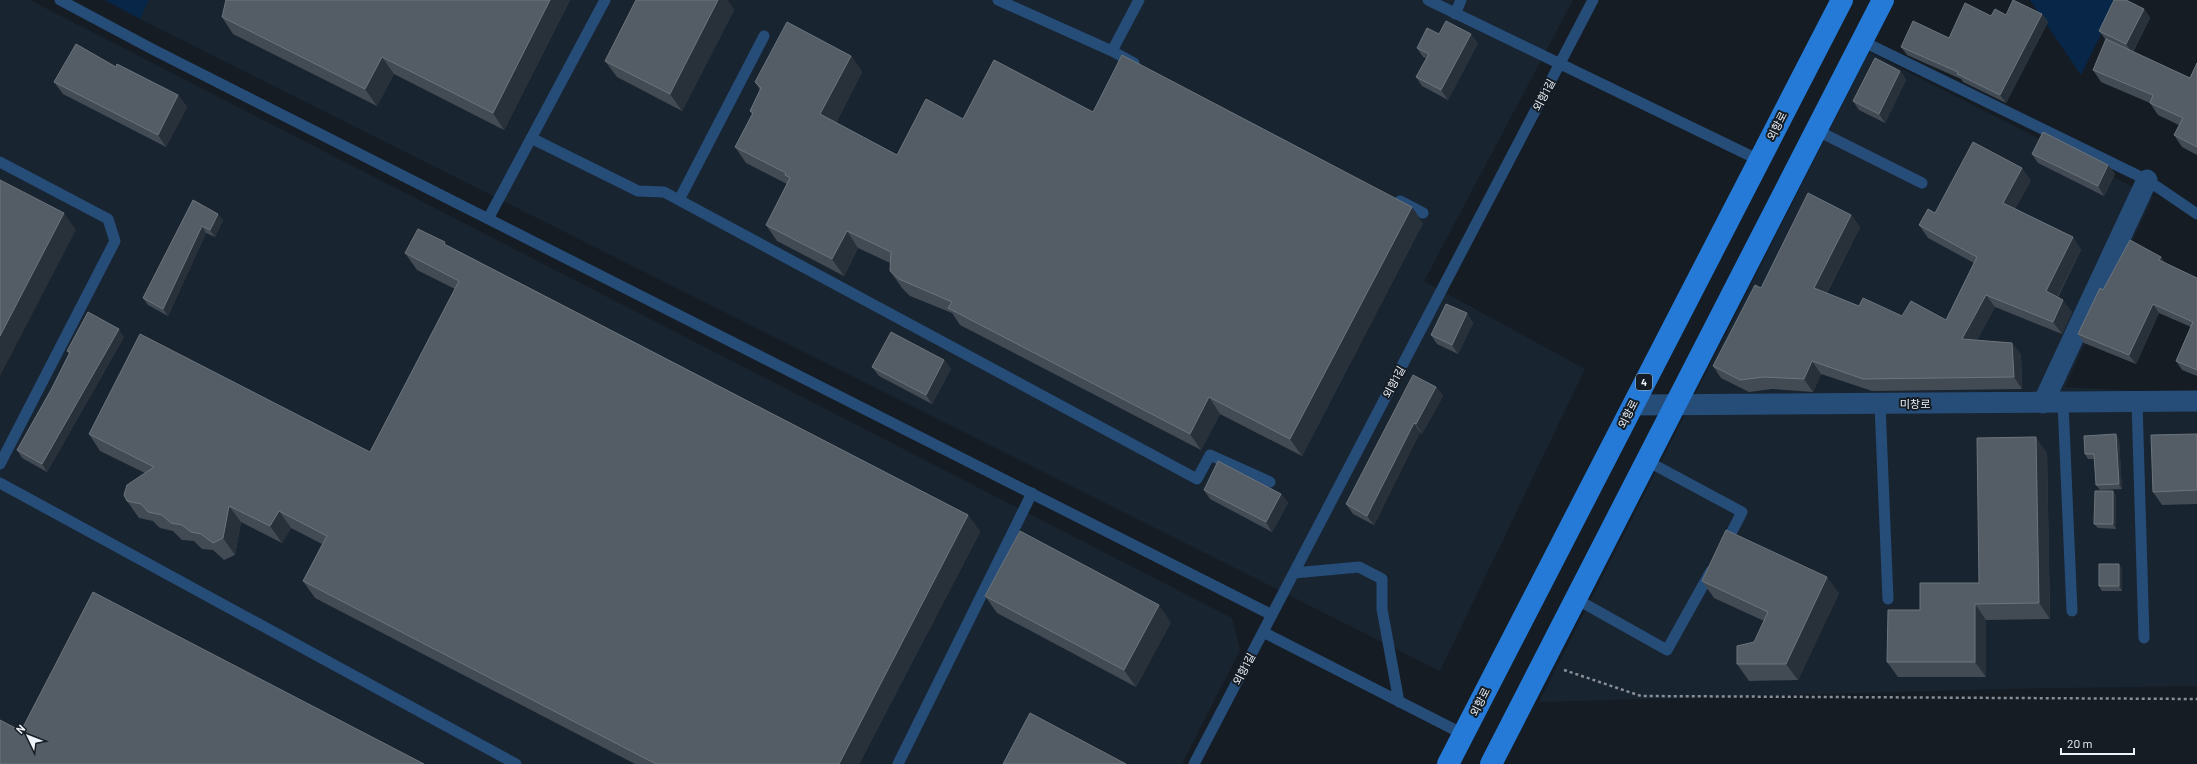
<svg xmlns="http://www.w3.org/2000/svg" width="2197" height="764" viewBox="0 0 2197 764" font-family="Barlow,'Noto Sans KR',sans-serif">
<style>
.built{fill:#192431}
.green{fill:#072648}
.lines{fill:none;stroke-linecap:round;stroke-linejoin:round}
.path{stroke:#898f96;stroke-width:2.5;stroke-dasharray:3 3;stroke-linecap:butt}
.lane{stroke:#264c78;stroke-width:11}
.street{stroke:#264c78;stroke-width:21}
.primary{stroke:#247ad6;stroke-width:22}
.wall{fill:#424a53}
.shaded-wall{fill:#283039}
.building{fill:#545c65;stroke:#6c747c}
.labels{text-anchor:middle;stroke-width:4;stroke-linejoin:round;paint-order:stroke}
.shield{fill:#151c24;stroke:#adb2b9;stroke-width:1}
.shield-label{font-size:10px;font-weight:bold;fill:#eef3f9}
.street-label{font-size:11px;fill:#eef3f9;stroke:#151c24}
</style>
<rect width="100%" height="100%" fill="#151c24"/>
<!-- built -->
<path class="built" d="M0 0H30L1232 618 1240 650 1182 764H0Z
M149 0H1573L1424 281 1585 369 1440 671 140 19Z
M1869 52 2153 197 2065 387 2197 394V686L2006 689 1539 702Z"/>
<!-- green -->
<path class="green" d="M105 0H149L140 19Z
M2030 0H2118L2081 75Z"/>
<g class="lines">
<!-- path -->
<path class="path" d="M1564 670 1641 696 2197 699"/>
<!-- lane -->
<path class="lane" d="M60 0 154 50 1272 615
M998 0 1112 51
M1428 0 1759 160
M1455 14 1461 0
M1862 41 2147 180 2197 214
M1134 63 1112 51 1139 0
M1816 130 1922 183
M531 138 638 191 664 192 1197 479 1210 455 1270 482
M0 162 108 219 115 241 0 464
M679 200 764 36
M1400 201 1423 213
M488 219 605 0
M2137 402 2144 638
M2063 403 2072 611
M1880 404 1888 599
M1647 461 1742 512 1725 545
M0 483 516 764
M1294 573 1359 567 1382 579V609L1399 702
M1576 599 1667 650 1711 571
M1263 632 1463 734
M898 764 1032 493
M1194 764 1593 0"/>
<!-- street -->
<path class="street" d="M2043 403 2147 180
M1633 405 2197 401"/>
<!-- primary -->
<path class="primary" d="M1448 764 1842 0
M1491 764 1883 0"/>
</g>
<!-- wall -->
<path class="wall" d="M226 0H570L504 130 394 74 377 106 233 34 222 17Z
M636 0H727L734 10 682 111 617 77 605 61Z
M2144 9 2150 18 2133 52 2190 78 2197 63V155L2182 147 2174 135 2179 125 2158 115 2150 103 2101 82 2093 70 2106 40 2099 31Z
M2042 14 2048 22 2006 103 1963 82 1961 79 1907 55 1901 47 1949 38 1991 16Z
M1439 34 1478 43 1448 100 1422 86 1416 77 1426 58 1423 57 1417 48Z
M851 56 862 72 836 123 897 155 963 119 1093 112 1423 223 1302 456 1220 414 1201 450 960 325 952 313 910 296 902 288 890 271V263L858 248 844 276 777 241 766 225 787 184 746 163 735 147 752 114 750 111 760 90 755 82Z
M1900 71 1906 80 1885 123 1859 110 1853 101Z
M54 82 178 95 187 107 166 147 63 94Z
M2032 154 2108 165 2115 174 2104 196 2038 163Z
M2031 180 2015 209 2073 237 2081 250 2058 297 2072 312 2062 334 1995 307 1977 340 2012 343 2021 355 2022 389 1872 391 1821 374 1813 392 1772 389 1749 392 1721 378 1713 366 1761 288 1851 215 1860 227 1827 293 1859 306 1902 316 1946 320 1974 263 1928 238 1919 225 1935 213Z
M193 200 223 220 215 237 206 233 168 316 148 305 143 298Z
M447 245 968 515 980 532 859 764H635L315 598 303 581 322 544 291 528 282 543 241 522 235 555 224 560 213 550 202 549 194 541 182 540 173 531 160 528 153 521 139 518 127 501 145 473 100 451 89 434 370 452 455 289 417 270 405 253Z
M2161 257 2165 263 2197 278V376L2182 370 2176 361 2191 327 2159 313 2136 364 2084 343 2078 334 2103 290Z
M1467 313 1473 323 1458 354 1437 344 1431 335Z
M124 337 47 472 22 458 17 450 52 388 69 354 67 351Z
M944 360 951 369 932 404 879 376 872 367Z
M1436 387 1443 396 1422 434 1420 432 1374 525 1353 514 1346 504Z
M2197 434V504L2162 505 2153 492Z
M2119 439 2122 489 2100 490 2096 485 2095 459H2088L2085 454Z
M2047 453 2050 619 1986 620V677H1898L1887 662 1920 610 1979 583Z
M1204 490 1281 494 1288 503 1272 532 1210 499Z
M2113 491 2116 496V529L2098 528 2094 524Z
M2122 568V591H2102L2099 586Z
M1702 581 1839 593 1798 680 1749 681 1737 664 1754 642 1764 621 1714 598Z
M985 596 1171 622 1136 687 997 613Z"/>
<!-- shaded-wall -->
<path class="shaded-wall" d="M550 0H570L504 130 493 113Z
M718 0H727L734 10 682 111 670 94Z
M2144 9 2150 18 2132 53 2126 44Z
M2042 14 2048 22 2006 103 2000 95Z
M1471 34 1478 43 1448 100 1441 90Z
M851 56 862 72 832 131 820 114Z
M382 57 394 74 377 106 365 89Z
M1900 71 1906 80 1885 123 1879 114Z
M178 95 187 107 166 147 158 135Z
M2108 165 2115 174 2104 196 2098 186Z
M2022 168 2031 180 2012 215 2003 203Z
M1412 207 1423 223 1302 456 1290 439Z
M64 213 76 230 0 376V336Z
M218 214 223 220 215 237 210 230Z
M1851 215 1860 227 1823 300 1814 288Z
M202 226 206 233 168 316 163 309Z
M847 231 858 248 844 276 832 259Z
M2073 237 2081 250 2054 303 2046 291Z
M2161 257 2167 266 2159 260Z
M1986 295 1995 307 1971 351 1962 339Z
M2063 300 2072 312 2062 334 2053 322Z
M2153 304 2159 313 2136 364 2129 355Z
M1467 313 1473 323 1458 354 1452 345Z
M119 329 124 337 47 472 42 464Z
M2012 343 2021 355 2022 389 2014 377Z
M944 360 951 369 932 404 926 395Z
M1812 361 1821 374 1813 392 1804 379Z
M1436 387 1443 396 1422 434 1416 424Z
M1209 397 1220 414 1201 450 1190 434Z
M1414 423 1420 432 1374 525 1367 516Z
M2116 434 2119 439 2122 489 2119 484Z
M2036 437 2047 453 2050 619 2039 603Z
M2113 491 2116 496V529L2113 524Z
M1281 494 1288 503 1272 532 1266 522Z
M229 506 241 522 235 555 223 538Z
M279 511 291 528 282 543 270 526Z
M968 515 980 532 859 764H839Z
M2119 564 2122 568V591L2119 586Z
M1827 577 1839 593 1798 680 1786 664Z
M1975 604 1986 620V677L1975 662Z
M1159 605 1171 622 1136 687 1124 670Z"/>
<!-- building -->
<path class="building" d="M226 0H550L493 113 382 57 365 89 222 17Z
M636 0H718L670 94 605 61Z
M2013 0 2042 14 2000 95 1957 74 1958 72 1901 47 1913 21 1949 38 1965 3 1991 16 1995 9 2006 15Z
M2114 0H2126L2144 9 2126 44 2099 31Z
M1446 21 1471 34 1441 90 1416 77 1429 54 1417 48 1427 28 1439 34Z
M787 22 851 56 820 114 897 155 926 99 963 119 994 60 1093 112 1122 55 1412 207 1290 439 1209 397 1190 434 948 308 952 302 899 279 890 271 891 252 847 231 832 259 766 225 790 178 785 175 786 173 735 147 753 113 750 111 761 88 755 82Z
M2106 39 2190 78 2197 63V147L2174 135 2183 118 2150 103 2153 95 2093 70Z
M76 44 116 67 117 64 178 95 158 135 54 82Z
M1875 58 1900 71 1879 114 1853 101Z
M2043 132 2108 165 2098 186 2032 154Z
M1973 142 2022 168 2003 203 2073 237 2046 291 2063 300 2053 322 1986 295 1962 339 2012 343 2014 377 1863 379 1812 361 1804 379 1764 377 1740 380 1713 366 1755 285 1761 288 1808 193 1851 215 1814 288 1859 306 1863 298 1902 316 1911 301 1946 320 1977 257 1919 225 1928 209 1935 213Z
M0 180 64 213 0 336Z
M193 200 218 214 210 230 202 226 163 309 143 298Z
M418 229 445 242 444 244 968 515 839 764H656L303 581 327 536 279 511 270 526 229 506 223 538 213 543 201 534 191 532 182 525 171 523 162 515 148 512 141 504 127 501 124 495 127 485 154 467 89 434 140 334 370 452 459 281 405 253Z
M2130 240 2161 257 2159 260 2197 278V370L2176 361 2193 322 2153 304 2129 355 2078 334 2100 288 2103 290Z
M1446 304 1467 313 1452 345 1431 335Z
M88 312 119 329 42 464 17 450 52 388 70 352 67 351Z
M891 332 944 360 926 395 872 367Z
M1413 375 1436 387 1416 424 1414 423 1367 516 1346 504Z
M2116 434 2119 484 2096 485 2094 454H2085L2084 436Z
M2197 434V490L2153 492 2151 435Z
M2036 437 2039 603 1975 604V662H1887L1888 610H1920V583H1979L1977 438Z
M1218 461 1281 494 1266 522 1204 490Z
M2095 491H2113V524H2094Z
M1726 530 1827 577 1786 664H1737V646L1754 642 1768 612 1702 581Z
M1020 531 1159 605 1124 670 985 596Z
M2099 564H2119V586H2099Z
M93 592 424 764H0V720L21 731Z
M1030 713 1126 764H1003Z"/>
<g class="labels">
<!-- shield labels -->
<rect class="shield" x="1636" y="374" width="16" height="16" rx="3"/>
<g class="shield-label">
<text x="1644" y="386">4</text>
</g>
<!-- street labels -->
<g class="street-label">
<text transform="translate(1544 95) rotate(-62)" y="4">외항1길</text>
<text transform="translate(1777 126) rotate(-63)" y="4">외항로</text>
<text transform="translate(1394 382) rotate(-62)" y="4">외항1길</text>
<text x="1915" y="408">미창로</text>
<text transform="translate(1628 414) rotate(-63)" y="4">외항로</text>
<text transform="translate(1244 669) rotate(-62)" y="4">외항1길</text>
<text transform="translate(1480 702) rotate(-63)" y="4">외항로</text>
</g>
</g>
<!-- north arrow -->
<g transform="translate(28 736) rotate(313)" stroke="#151c24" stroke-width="3" paint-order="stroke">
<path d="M0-3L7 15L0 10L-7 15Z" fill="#eef3f9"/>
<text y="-6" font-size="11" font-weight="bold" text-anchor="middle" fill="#eef3f9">N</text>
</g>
<!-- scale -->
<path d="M2061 748v6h73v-6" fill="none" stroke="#eef3f9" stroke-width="2"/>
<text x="2067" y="748" font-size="12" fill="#eef3f9" stroke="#151c24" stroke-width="3" paint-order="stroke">20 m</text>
</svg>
